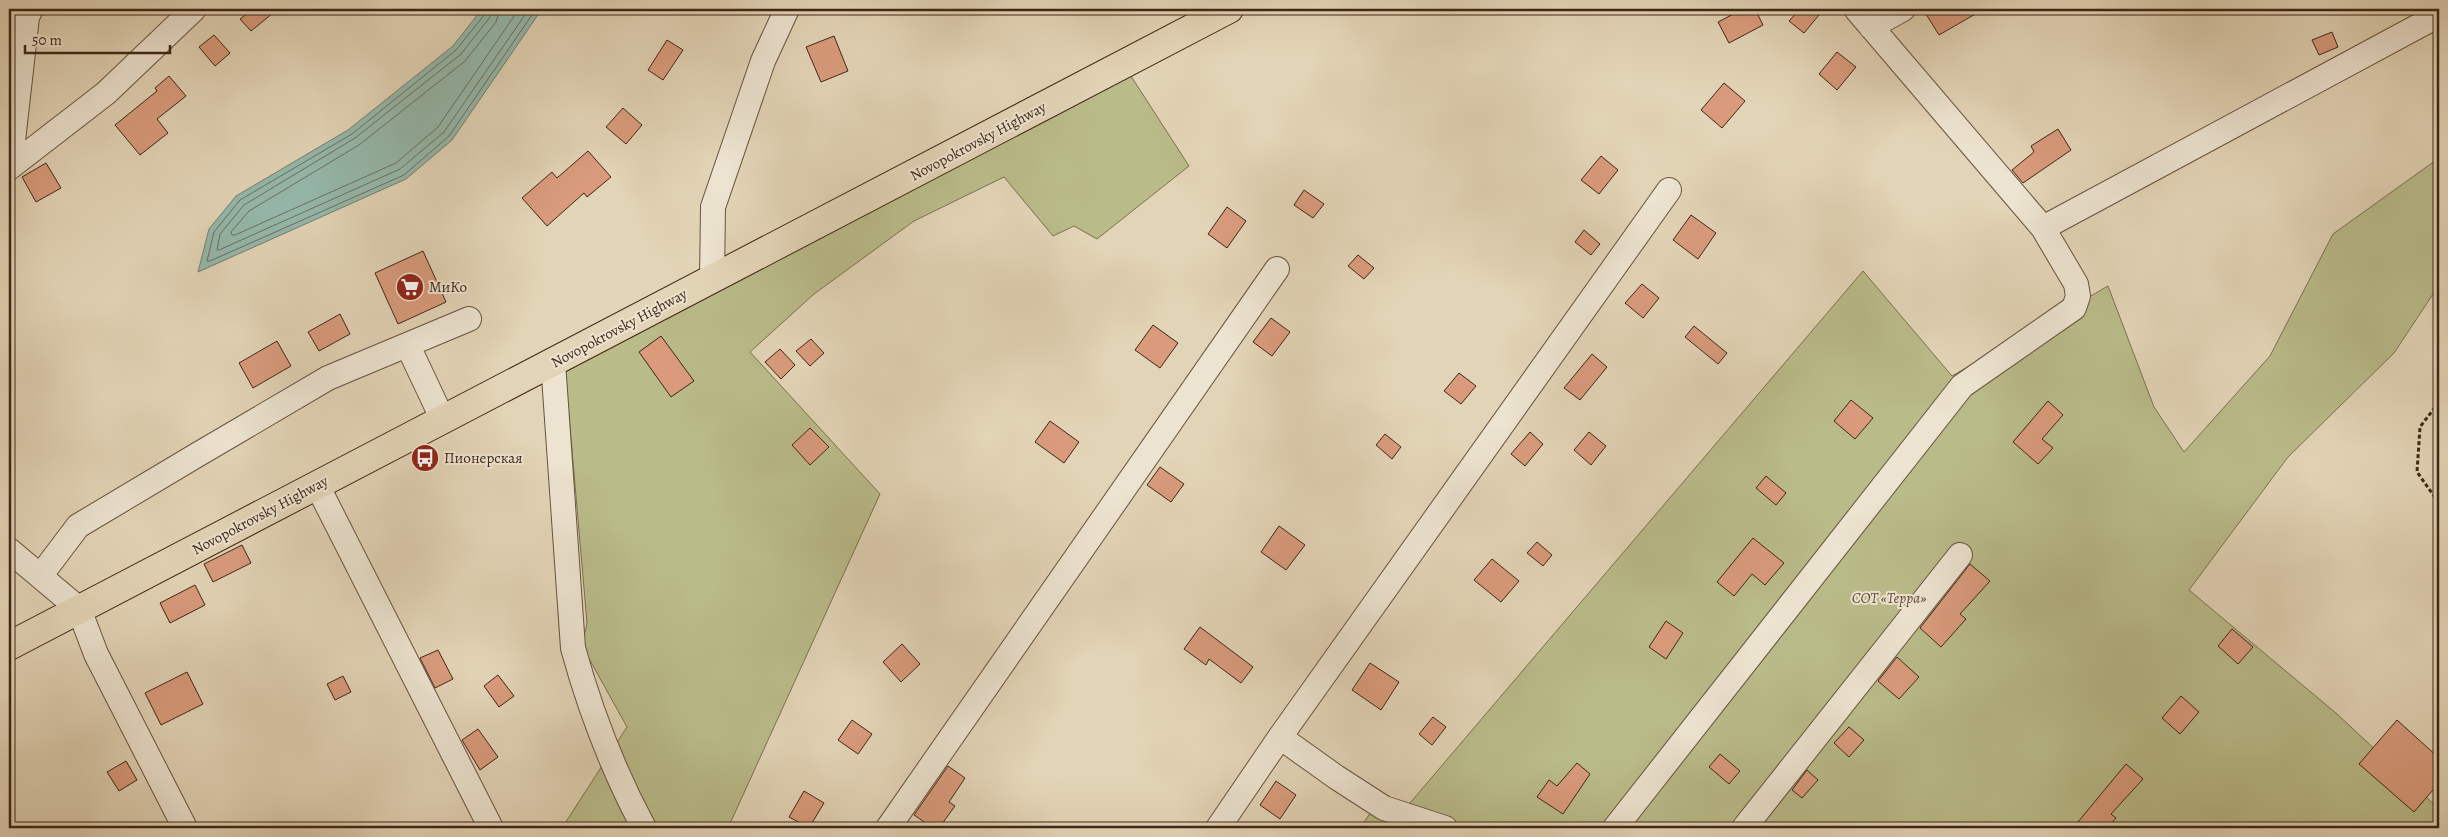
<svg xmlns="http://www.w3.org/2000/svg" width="2448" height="837" viewBox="0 0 2448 837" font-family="Alegreya,serif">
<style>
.green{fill:#b9bb89;stroke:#7c7050}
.water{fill:#95b8ab;stroke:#737e6f}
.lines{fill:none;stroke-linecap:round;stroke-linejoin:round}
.shore{stroke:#6a6f60;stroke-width:1}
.building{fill:#d99b7c;stroke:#3f2616}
.minor-casing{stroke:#68523e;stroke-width:26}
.major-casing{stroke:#3f2616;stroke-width:30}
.path{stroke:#3f2616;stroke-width:3;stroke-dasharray:4 2.5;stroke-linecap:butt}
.minor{stroke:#ece3d0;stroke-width:24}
.major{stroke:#e2d4b6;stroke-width:28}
.labels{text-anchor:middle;stroke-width:4;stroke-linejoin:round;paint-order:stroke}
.street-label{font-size:15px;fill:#3f2616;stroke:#ece3d0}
.poi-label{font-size:15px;fill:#3f2616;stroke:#ece3d0;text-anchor:start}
.park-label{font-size:15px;font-style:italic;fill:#5e4b33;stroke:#ece3d0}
</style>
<rect width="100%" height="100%" fill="#e2d4b6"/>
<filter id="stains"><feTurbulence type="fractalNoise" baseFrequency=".004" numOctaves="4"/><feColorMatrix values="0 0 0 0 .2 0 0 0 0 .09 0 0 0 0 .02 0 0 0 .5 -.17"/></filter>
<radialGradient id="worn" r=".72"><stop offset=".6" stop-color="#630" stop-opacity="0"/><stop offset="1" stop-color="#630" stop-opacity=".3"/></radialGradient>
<!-- green -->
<path class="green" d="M1129 73 1189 166 1097 239 1074 226 1053 236 1004 177 914 221 814 294 750 352 880 494 728 828H562L627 727 582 646 587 623 565 369Z
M2439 158V285L2394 353 2288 457 2189 590 2337 714 2439 809V828H1360L1369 815 1410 803 1863 271 1952 376 2108 286 2154 407 2184 452 2270 356 2333 234Z"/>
<!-- water -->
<path class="water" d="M482 9H542L452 140 406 179 198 272 209 229 236 196 348 130 453 46Z"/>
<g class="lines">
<!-- shore -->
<path class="shore" d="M486 9 485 14 456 50 352 134 240 200 214 232 207 261H210L404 175 449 136 536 9
M492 9 490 17 461 54 355 138 244 205 220 234 217 250H219L400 169 444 132 529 9
M500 9 496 22 465 61 359 145 249 211 231 232 232 235H235L396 163 438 127 519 9"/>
</g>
<!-- building -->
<path class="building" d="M253 9H278L251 31 240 19Z
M1743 9H1755L1763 25 1729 43 1718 22Z
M1800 9H1824L1804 33 1789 21Z
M1935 9H1984L1939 35 1926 14Z
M2332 32 2338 47 2319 55 2312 40Z
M214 35 230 53 215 66 199 47Z
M834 36 848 71 821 82 806 47Z
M667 40 683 50 663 80 648 70Z
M1837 52 1856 67 1837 90 1819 74Z
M169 76 186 96 157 119 168 133 140 155 115 125 157 91 155 88Z
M1724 83 1745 101 1722 128 1701 110Z
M623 108 642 125 626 144 606 127Z
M2058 129 2071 150 2023 183 2012 170 2034 152 2031 146Z
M588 151 611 177 587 197 584 193 547 226 522 198 552 172 557 178Z
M1601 156 1618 170 1599 194 1581 180Z
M46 163 61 188 36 202 22 177Z
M1304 190 1324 204 1313 218 1294 205Z
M1227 207 1246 221 1227 248 1208 234Z
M1691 215 1716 233 1698 259 1673 240Z
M1584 230 1600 244 1591 255 1575 242Z
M423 251 446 302 398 324 375 273Z
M1358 255 1374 268 1364 279 1348 266Z
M1642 284 1659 298 1643 318 1625 303Z
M340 314 350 334 319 351 308 332Z
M1271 318 1290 332 1272 356 1253 342Z
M1153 325 1178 343 1160 368 1135 350Z
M1694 326 1727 353 1718 364 1685 337Z
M661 336 694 381 671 397 639 352Z
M811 339 824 353 810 366 796 351Z
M277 341 291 366 253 388 239 363Z
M780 349 795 365 781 379 765 362Z
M1592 354 1607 367 1580 400 1564 388Z
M1459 373 1476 386 1461 404 1444 391Z
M1851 400 1873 418 1855 439 1834 421Z
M2048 401 2063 415 2042 439 2053 448 2038 464 2013 442Z
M1050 421 1079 442 1064 463 1035 442Z
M810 428 829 447 810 465 792 445Z
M1530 432 1543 444 1525 466 1511 454Z
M1589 432 1606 446 1591 465 1574 450Z
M1385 434 1401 447 1392 459 1376 445Z
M1160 467 1184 484 1171 502 1147 485Z
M1766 476 1786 493 1776 505 1756 488Z
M1279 526 1305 545 1286 570 1261 552Z
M1753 538 1784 563 1765 585 1752 574 1734 596 1717 582Z
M1537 542 1552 555 1543 566 1527 553Z
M242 545 251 563 213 582 204 564Z
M1492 559 1519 581 1501 602 1474 580Z
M1970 564 1990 581 1960 614 1966 619 1941 647 1920 628Z
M195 585 205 605 170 623 160 603Z
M1666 621 1683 633 1666 659 1649 647Z
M1200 627 1253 667 1241 683 1209 659 1206 665 1184 649Z
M2232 629 2253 647 2238 664 2218 646Z
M902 644 920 664 901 682 883 662Z
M438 650 453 679 435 688 420 658Z
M1897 657 1919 677 1899 699 1878 681Z
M1370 663 1399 682 1381 710 1352 690Z
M187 672 203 704 161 725 145 693Z
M498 675 514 696 499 707 484 686Z
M343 676 351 692 335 700 327 684Z
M2181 696 2199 712 2180 734 2162 718Z
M1433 717 1446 727 1432 745 1419 734Z
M852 720 872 734 858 754 838 740Z
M2397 720 2439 758V783L2414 812 2359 764Z
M1849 727 1864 740 1849 757 1834 743Z
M478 729 498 757 480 770 462 740Z
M1720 754 1740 771 1729 784 1709 767Z
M126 761 137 780 119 791 107 772Z
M1577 763 1590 774 1563 814 1537 797 1549 780 1557 786Z
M2126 764 2143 779 2111 814 2116 818 2107 828H2073Z
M948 766 965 778 949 802 955 806 939 828H933L914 815Z
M1807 770 1818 780 1802 798 1792 790Z
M1276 781 1296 795 1280 819 1260 805Z
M804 791 824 803 809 828 789 817Z"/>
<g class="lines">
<defs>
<path id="minor" d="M1871 27 1903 9
M10 167 27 17 31 9
M9 168 106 93 194 9
M2043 228 2439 15
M712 279 713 207 763 61 787 9
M408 346 443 420
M553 362 573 648C590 710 614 772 644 828
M317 485 491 828
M9 550 79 609 96 654 185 828
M41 575 78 526 197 455 328 378 469 319
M1280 737 1336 777 1384 808 1445 828
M888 828 1277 269
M1218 828 1280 737 1669 190
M1615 828 1962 386 2074 308 2078 296 2076 284 2043 228 1856 9
M1744 828 1960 555"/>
<path id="major" d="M9 646 1229 9"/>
</defs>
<!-- minor casing -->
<use href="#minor" class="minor-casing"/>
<!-- major casing -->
<use href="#major" class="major-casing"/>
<!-- path -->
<path class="path" d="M2439 402 2420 427 2417 472 2439 503"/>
<!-- minor -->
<use href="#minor" class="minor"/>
<!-- major -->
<use href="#major" class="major"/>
</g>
<!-- icons -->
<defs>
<symbol id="supermarket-disc" viewBox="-11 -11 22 22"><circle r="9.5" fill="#8f2418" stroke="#ece3d0"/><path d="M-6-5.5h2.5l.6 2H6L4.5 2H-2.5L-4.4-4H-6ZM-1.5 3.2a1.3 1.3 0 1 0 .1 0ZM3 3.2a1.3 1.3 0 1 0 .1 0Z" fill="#fff"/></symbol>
<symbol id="bus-disc" viewBox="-11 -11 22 22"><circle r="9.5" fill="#8f2418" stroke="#ece3d0"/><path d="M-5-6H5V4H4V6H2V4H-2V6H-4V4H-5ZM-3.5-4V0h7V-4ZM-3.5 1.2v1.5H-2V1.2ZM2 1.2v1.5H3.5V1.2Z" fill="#fff"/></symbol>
</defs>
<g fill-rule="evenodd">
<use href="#supermarket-disc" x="394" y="271" width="32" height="32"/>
<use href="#bus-disc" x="409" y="442" width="32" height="32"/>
</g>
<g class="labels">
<!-- street labels -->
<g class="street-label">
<text transform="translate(978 141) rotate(-28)" y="5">Novopokrovsky Highway</text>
<text transform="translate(619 328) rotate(-28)" y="5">Novopokrovsky Highway</text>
<text transform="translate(260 515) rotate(-28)" y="5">Novopokrovsky Highway</text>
</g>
<!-- poi labels -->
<g class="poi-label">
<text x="429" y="292">МиКо</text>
<text x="444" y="463">Пионерская</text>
</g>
<!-- park labels -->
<g class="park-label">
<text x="1889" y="603">СОТ «Терра»</text>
</g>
</g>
<!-- margin -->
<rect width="2448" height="837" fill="none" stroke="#e2d4b6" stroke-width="30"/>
<rect x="10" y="10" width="2428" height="817" fill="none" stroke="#3f2616" stroke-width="2.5"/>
<rect x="15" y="15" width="2418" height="807" fill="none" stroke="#3f2616"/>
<!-- scale -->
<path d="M25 45v8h145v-8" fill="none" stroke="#3f2616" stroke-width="2.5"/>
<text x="32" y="45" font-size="15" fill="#3f2616" stroke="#ece3d0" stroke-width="4" paint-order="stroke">50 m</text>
<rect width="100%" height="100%" filter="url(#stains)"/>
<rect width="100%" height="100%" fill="url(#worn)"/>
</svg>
